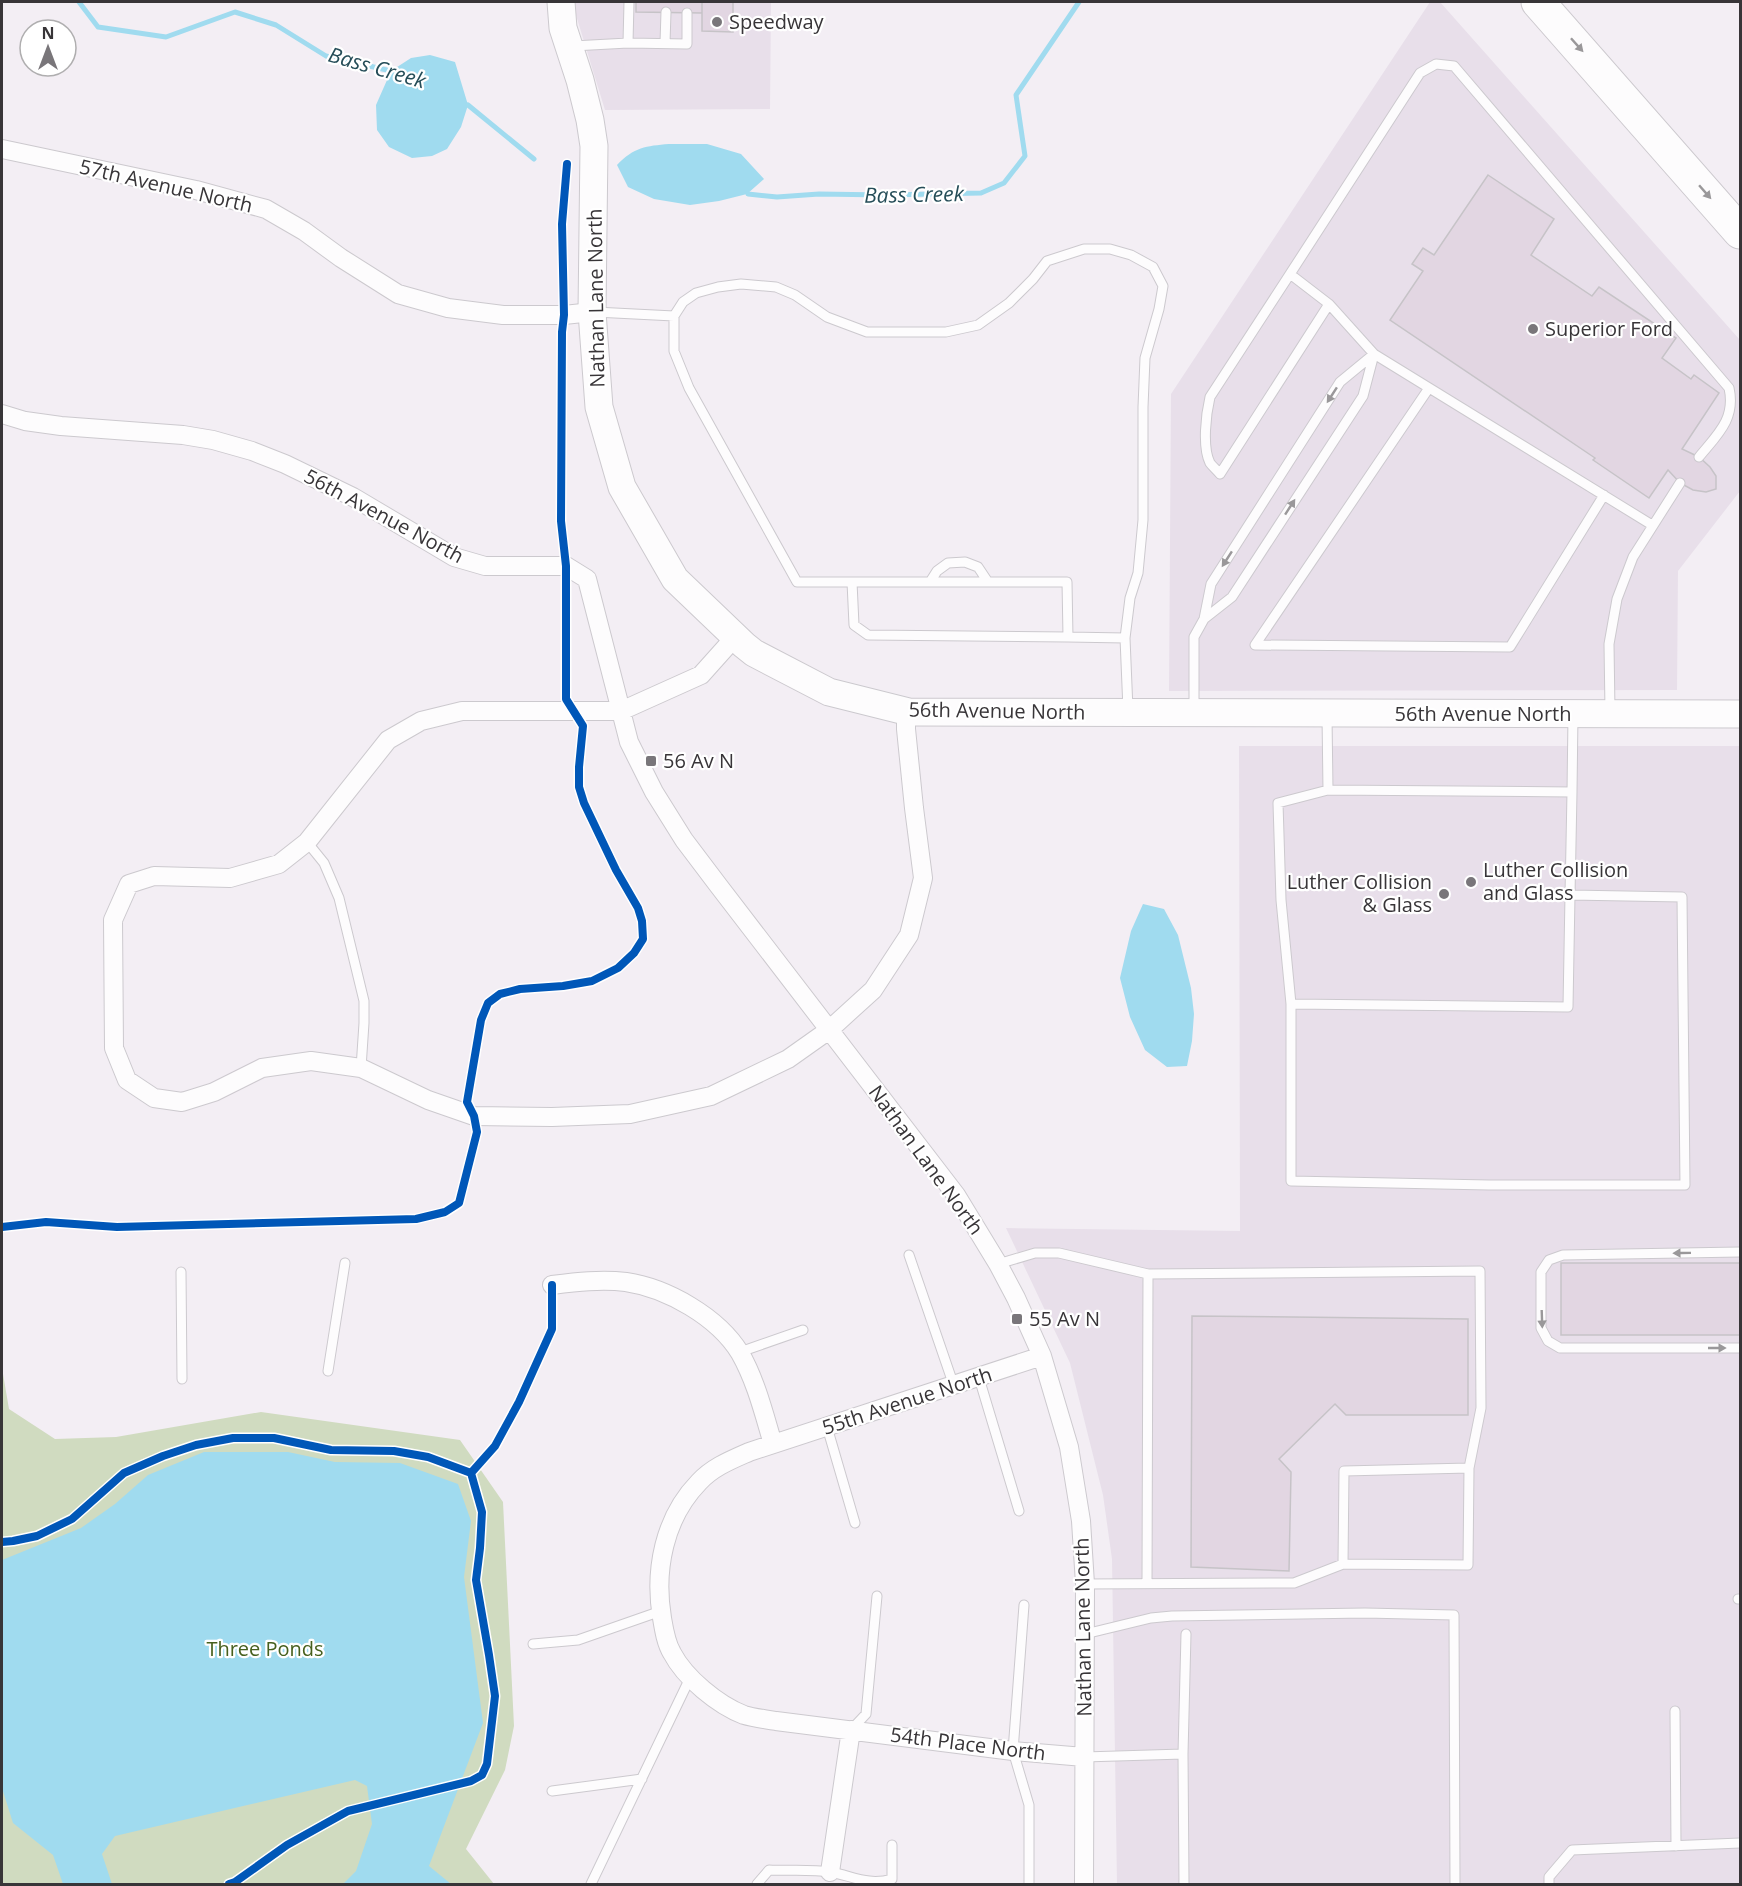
<svg xmlns="http://www.w3.org/2000/svg" width="1742" height="1886" viewBox="0 0 1742 1886" font-family="'Open Sans',sans-serif">
<style>
.built{fill:#e8dfea}
.green{fill:#d0dbc0}
.water{fill:#a0dbef}
.lines{fill:none;stroke-linecap:round;stroke-linejoin:round}
.stream{stroke:#a0dbef;stroke-width:5}
.building{fill:#e2d6e2;stroke:#c6c3c7;stroke-width:1.5}
.lane-casing{stroke:#ccc9ce;stroke-width:11}
.street-casing{stroke:#ccc9ce;stroke-width:20}
.secondary-casing{stroke:#ccc9ce;stroke-width:29}
.highway-casing{stroke:#ccc9ce;stroke-width:35}
.lane{stroke:#fdfcfd;stroke-width:9}
.street{stroke:#fdfcfd;stroke-width:18}
.secondary{stroke:#fdfcfd;stroke-width:27}
.highway{stroke:#fdfcfd;stroke-width:33}
.cycleway-casing{stroke:#fff;stroke-width:11}
.cycleway{stroke:#0057b8;stroke-width:8}
.oneway{fill:#9a989a}
.poi-dot{fill:#79767a;stroke:#fff;stroke-width:2}
.labels{text-anchor:middle;stroke-width:4.5;stroke-linejoin:round;paint-order:stroke}
.poi-label{font-size:20px;fill:#383538;stroke:#fff;text-anchor:start}
.street-label{font-size:20px;fill:#383538;stroke:#fff}
.park-label{font-size:20px;fill:#46601e;stroke:#fff}
.water-label{font-size:21px;font-style:italic;fill:#254d58;stroke:#fff}
</style>
<rect width="100%" height="100%" fill="#f3eef4"/>
<!-- built -->
<path class="built" d="M572 2H771L770 109 605 110Z
M1430 2H1440L1740 340V491L1678 571 1677 690 1169 691 1171 394Z
M1239 746H1740V1884H1117L1112 1559 1103 1495 1070 1363 1006 1228 1240 1231Z"/>
<!-- green -->
<path class="green" d="M2 1368 9 1409 55 1439 116 1437 261 1412 460 1440 503 1502 514 1726 505 1770 466 1849 494 1884H2Z"/>
<!-- water -->
<path class="water" d="M430 55 455 62 468 105 461 127 447 149 432 156 412 158 389 147 377 130 376 105 391 71 411 58Z
M669 144H707L741 154 764 179 747 194 719 201 690 205 654 199 628 187 617 165C634 147 646 146 669 144Z
M1143 904 1164 909 1178 935 1191 988 1194 1014 1192 1041 1187 1066 1167 1067 1145 1050 1130 1017 1120 978 1131 931Z
M204 1452H288L335 1462 400 1463 458 1484 471 1521 464 1577 483 1723 429 1866 451 1884H343L356 1871 372 1824 367 1786 355 1780 115 1836 102 1854 112 1884H63L53 1855 13 1823 2 1788V1560L81 1528 115 1504 148 1475Z"/>
<g class="lines">
<!-- stream -->
<path class="stream" d="M79 2 98 27 166 37 235 12 276 25 326 56 391 71
M468 105 534 159
M748 194 777 197 819 194 885 195 981 193 1004 183 1025 156 1016 95 1079 2"/>
</g>
<!-- building -->
<path class="building" d="M636 2H702V13L636 12Z
M702 2H733V32L702 31Z
M1488 175 1554 219 1531 255 1592 296 1599 287 1676 338 1662 358 1691 379 1694 375 1719 393 1682 449 1699 457 1710 467 1716 476V489L1706 492 1693 490 1680 483 1668 470 1649 498 1593 460 1595 458 1390 320 1423 271 1412 264 1423 248 1434 255Z
M1561 1263H1740V1335H1561Z
M1192 1316 1468 1319V1415H1346L1335 1404 1279 1459 1291 1472 1289 1571 1191 1567Z"/>
<g class="lines">
<defs>
<path id="lane" d="M628 43 687 44V13
M665 43 666 12
M573 46 628 43 629 2
M1290 274 1210 397C1206 414 1202 447 1210 463 1213 467 1217 470 1220 474L1329 304
M595 312 674 316
M1429 388 1255 645 1510 647 1604 495
M1652 525 1374 354 1329 304 1290 274 1420 73 1436 64 1454 66 1729 388C1736 419 1717 435 1699 457
M852 582 854 625 868 635 1068 637
M930 582 937 571 948 563 965 562 978 567 988 582
M1204 619 1232 597 1363 396 1374 354
M1125 638 1068 637 1067 582H797L689 388 674 351V316L683 302 696 293 718 287 741 284 776 287 795 295 827 317 867 332H946L978 325 1009 303 1033 279 1047 261 1084 249H1110L1131 255 1153 267 1163 286 1159 309 1145 358 1143 407V520L1138 573 1130 598 1125 638 1128 710
M1194 709V637L1204 619 1211 584 1340 382 1374 354
M1610 711 1609 644 1617 599 1633 557 1680 483
M1327 716 1328 790 1572 792 1573 716
M1328 790 1278 803 1281 900 1291 1004V1181L1489 1185H1685L1682 897 1570 895 1572 792
M307 842 324 863 339 898 364 1001V1023L361 1068
M1291 1004 1568 1007 1570 895
M1740 1252 1563 1255 1549 1260 1541 1272V1328L1548 1341 1560 1348H1740
M909 1255 954 1386
M998 1264 1035 1253H1059L1148 1274 1480 1271 1481 1408 1469 1468 1468 1565 1343 1564 1294 1583 1085 1584
M181 1272 182 1379
M740 1352 803 1330
M328 1371 345 1263
M979 1378 1019 1511
M827 1427 855 1523
M1343 1564 1344 1471 1469 1468
M1147 1582 1148 1274
M1738 1599H1740
M1024 1605 1013 1751 1029 1805V1884
M1085 1634 1151 1618 1172 1616 1365 1613 1454 1615 1455 1884
M533 1644 578 1640 661 1611
M1675 1711 1676 1846
M851 1730 866 1714 877 1596
M1183 1754 1186 1634
M1084 1757 1183 1754 1184 1884
M552 1791 642 1779
M591 1884 690 1678
M757 1884 769 1870C789 1871 811 1869 830 1872 853 1876 868 1886 892 1879V1845
M1549 1884V1877L1572 1850 1740 1843"/>
<path id="street" d="M2 149 196 190 266 209 304 231 341 258 398 294 448 308 503 315H564L592 312
M2 414 25 421 61 426 183 435 213 440 252 451 285 464 353 497 454 557 485 566H566L587 579 629 742 654 792 684 840 718 885 956 1195 998 1264 1016 1298 1042 1356 1069 1447 1081 1521 1085 1584 1084 1884
M735 637 701 675 621 711H462L421 721 388 740 307 842 279 864 230 878 154 876 129 884 113 920 114 1048 127 1080 154 1098 182 1102 214 1092 262 1068 311 1061 361 1068 428 1100 474 1116 552 1117 630 1114 711 1096 788 1059 829 1030 873 990 909 935 923 878 914 808 906 729V711
M552 1285C576 1282 601 1279 626 1282 667 1288 718 1317 740 1353 756 1381 764 1414 773 1444
M1042 1356 749 1452C731 1460 713 1467 699 1482 664 1518 654 1570 662 1618 664 1630 666 1643 672 1653 685 1678 718 1705 744 1715 754 1718 765 1719 776 1721L1013 1751 1084 1757
M830 1872 851 1730"/>
<path id="secondary" d="M561 2 563 28 580 80 590 120 594 146 592 312 599 407 622 487 675 579 744 645 754 653 829 692 909 712 1740 714"/>
<path id="highway" d="M1538 2 1740 232"/>
</defs>
<!-- lane casing -->
<use href="#lane" class="lane-casing"/>
<!-- street casing -->
<use href="#street" class="street-casing"/>
<!-- secondary casing -->
<use href="#secondary" class="secondary-casing"/>
<!-- highway casing -->
<use href="#highway" class="highway-casing"/>
<!-- lane -->
<use href="#lane" class="lane"/>
<!-- street -->
<use href="#street" class="street"/>
<!-- secondary -->
<use href="#secondary" class="secondary"/>
<!-- highway -->
<use href="#highway" class="highway"/>
<defs>
<path id="cycleway" d="M2 1227 46 1222 117 1227 416 1219 445 1212 459 1203 477 1132 474 1116 467 1102 481 1020 488 1003 500 994 520 989 563 986 592 981 618 968 634 953 643 939 642 921 638 908 616 870 584 803 579 787V767L583 726 566 699V566L561 521 562 332 564 315 562 224 567 164
M2 1542 13 1541 37 1536 72 1519 124 1473 163 1456 196 1445 233 1438H274L331 1450 394 1451 428 1457 471 1473 495 1446 519 1402 552 1329V1285
M229 1884 235 1882 287 1845 348 1811 471 1781 482 1775 487 1764 495 1696 489 1655 476 1580 480 1548 482 1512 471 1473"/>
</defs>
<!-- cycleway casing -->
<use href="#cycleway" class="cycleway-casing"/>
<!-- cycleway -->
<use href="#cycleway" class="cycleway"/>
</g>
<!-- one-way arrows -->
<defs><path id="oneway-solid" d="M-6-.8H1V-3.2L6.5 0L1 3.2V.8H-6Z" transform="scale(1.5)"/></defs>
<g class="oneway">
<use href="#oneway-solid" transform="translate(1577 45) rotate(48)"/>
<use href="#oneway-solid" transform="translate(1705 192) rotate(49)"/>
<use href="#oneway-solid" transform="translate(1332 395) rotate(123)"/>
<use href="#oneway-solid" transform="translate(1290 507) rotate(-57)"/>
<use href="#oneway-solid" transform="translate(1227 559) rotate(123)"/>
<use href="#oneway-solid" transform="translate(1682 1253) rotate(179)"/>
<use href="#oneway-solid" transform="translate(1542 1319) rotate(88)"/>
<use href="#oneway-solid" transform="translate(1717 1348)"/>
</g>
<!-- markers -->
<g class="poi-dot">
<circle cx="717" cy="22" r="6"/>
<circle cx="1533" cy="329" r="6"/>
<rect x="645" y="755" width="12" height="12" rx="3"/>
<circle cx="1471" cy="882" r="6"/>
<circle cx="1444" cy="894" r="6"/>
<rect x="1011" y="1313" width="12" height="12" rx="3"/>
</g>
<g class="labels">
<!-- poi labels -->
<g class="poi-label">
<text x="729" y="29">Speedway</text>
<text x="1545" y="336">Superior Ford</text>
<text x="663" y="768">56 Av N</text>
<text x="1483" y="877">Luther Collision<tspan x="1483" dy="23">and Glass</tspan></text>
<text x="1432" y="889" text-anchor="end">Luther Collision<tspan x="1432" dy="23">&amp; Glass</tspan></text>
<text x="1029" y="1326">55 Av N</text>
</g>
<!-- street labels -->
<g class="street-label">
<text transform="translate(166 186) rotate(13)" y="7">57th Avenue North</text>
<text transform="translate(596 298) rotate(-91)" y="7">Nathan Lane North</text>
<text transform="translate(384 516) rotate(28)" y="7">56th Avenue North</text>
<text transform="translate(997 711) rotate(1)" y="7">56th Avenue North</text>
<text x="1483" y="721">56th Avenue North</text>
<text transform="translate(926 1160) rotate(54)" y="7">Nathan Lane North</text>
<text transform="translate(907 1401) rotate(-18)" y="7">55th Avenue North</text>
<text transform="translate(1083 1627) rotate(-91)" y="7">Nathan Lane North</text>
<text transform="translate(968 1744) rotate(7)" y="7">54th Place North</text>
</g>
<!-- park labels -->
<g class="park-label">
<text x="265" y="1656">Three Ponds</text>
</g>
<!-- water labels -->
<g class="water-label">
<text transform="translate(377 68) rotate(16)" y="7">Bass Creek</text>
<text transform="translate(914 195) rotate(-1)" y="7">Bass Creek</text>
</g>
</g>
<!-- border -->
<rect width="1742" height="1886" fill="none" stroke="#383538" stroke-width="6"/>
<!-- north arrow -->
<g transform="translate(48 48)"><circle r="28" fill="#ffffff" stroke="#afaeaf" stroke-width="1.5"/>
<path d="M0-4.5L10 22L0 15L-10 22Z" fill="#79767a"/>
<text y="-9" font-size="16" font-weight="bold" text-anchor="middle" fill="#383538">N</text>
</g>
</svg>
